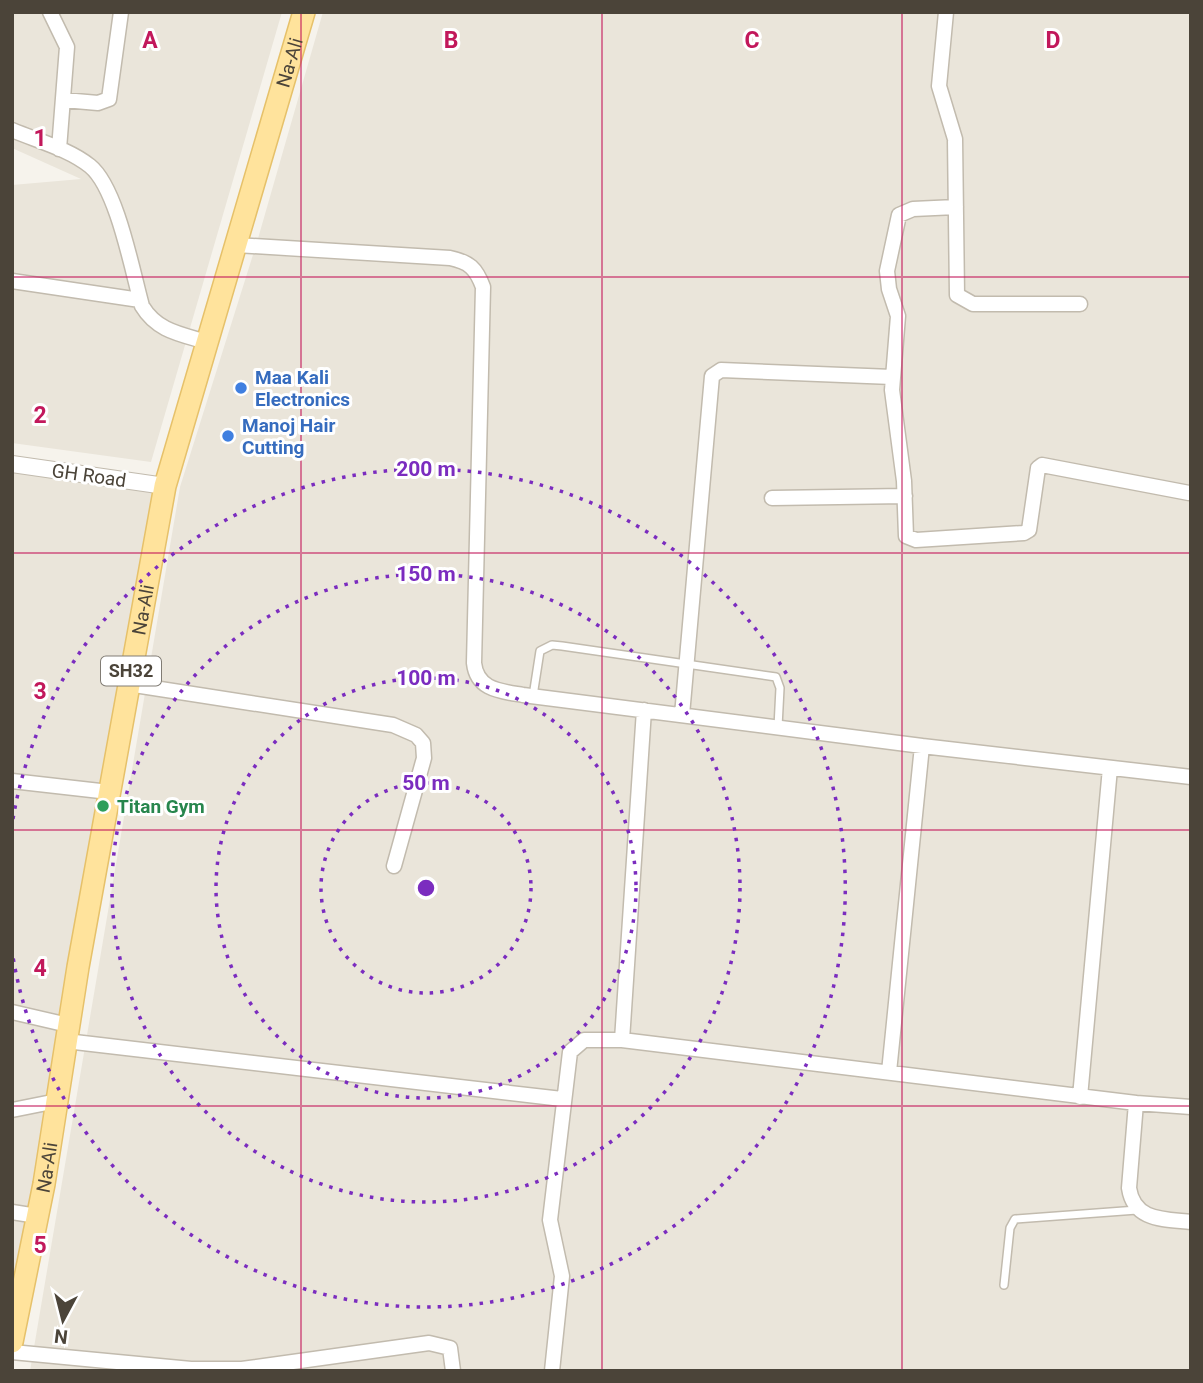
<svg xmlns="http://www.w3.org/2000/svg" width="1203" height="1383" viewBox="0 0 1203 1383" font-family="Roboto,sans-serif">
<style>
.residential{fill:#eae5da}
.lines{fill:none;stroke-linecap:round;stroke-linejoin:round}
.service-casing{stroke:#c2bbae;stroke-width:10}
.minor-casing{stroke:#c2bbae;stroke-width:17}
.tertiary-casing{stroke:#c2bbae;stroke-width:18}
.primary-casing{stroke:#e6c16a;stroke-width:24}
.service{stroke:#fff;stroke-width:7}
.minor{stroke:#fff;stroke-width:14}
.tertiary{stroke:#fff;stroke-width:16}
.primary{stroke:#ffe39c;stroke-width:21}
.grid{fill:none;stroke:#c2185b;stroke-width:2;stroke-opacity:0.55}
.ring{fill:none;stroke:#7b2cbf;stroke-width:3.5;stroke-dasharray:3.5 7}
.shop-dot{fill:#3f7fe0;stroke:#fff;stroke-width:2.5}
.leisure-dot{fill:#2e9e5b;stroke:#fff;stroke-width:2.5}
.labels{text-anchor:middle;stroke-width:6;stroke-linejoin:round;paint-order:stroke}
.shield{fill:#fff;stroke:#817c74;stroke-width:2}
.shield-label{font-size:18px;font-weight:bold;fill:#4b4439}
.street-label{font-size:19px;fill:#4b4439;stroke:#fff}
.shop-label{font-size:19px;font-weight:bold;fill:#366cbe;stroke:#fff;text-anchor:start}
.leisure-label{font-size:19px;font-weight:bold;fill:#27864d;stroke:#fff;text-anchor:start}
.grid-label{font-size:23px;text-anchor:middle;font-weight:bold;fill:#c2185b;stroke:#fff;stroke-width:6;stroke-linejoin:round;paint-order:stroke}
.centre{fill:#7b2cbf;stroke:#fff;stroke-width:3.5}
.ring-label{font-size:21px;text-anchor:middle;font-weight:bold;fill:#7b2cbf;stroke:#fff;stroke-width:6;stroke-linejoin:round;paint-order:stroke}
</style>
<rect width="100%" height="100%" fill="#f6f3ec"/>
<!-- residential -->
<path class="residential" d="M12 12H282L151 462 12 443V185L81 179 12 148Z
M323 12H1191V1371H30L180 487 257 242Z
M12 472 160 494 12 1314Z"/>
<g class="lines">
<defs>
<path id="service" d="M533 696 540 651 552 645 562 646 776 677 780 688 778 727
M1004 1285 1010 1228 1015 1219 1137 1210"/>
<path id="minor" d="M50 12 67 47 59 149
M946 12 939 86 955 139 957 295 973 304H1080
M64 100 98 103 109 99 121 12
M12 130C38 141 69 149 90 166 117 188 132 270 142 306 157 331 180 334 207 342
M956 207 913 209 899 215 887 271 889 289 898 316 892 390 904 481 906 536 916 540 1024 533 1029 530 1038 468 1042 465 1189 493
M236 245 450 258C469 262 476 268 483 287L474 663C477 690 500 691 523 695L922 746 889 1072
M12 281 140 300
M772 498 905 496
M128 684 393 725 416 735 423 743 424 758 394 866
M682 715 712 376 721 370 892 377
M922 746 1191 777
M12 781 109 792
M12 1012 68 1025
M622 1040 644 710
M66 1041 562 1099
M1080 1097 1110 768
M1136 1103 1191 1107
M12 1110 57 1101
M12 1212 37 1216
M12 1352 191 1369H242L429 1343 450 1348 453 1371
M552 1371 562 1276 550 1220 570 1052 584 1040H622L1136 1103 1129 1188C1134 1221 1163 1219 1191 1222"/>
<path id="tertiary" d="M12 464 165 486"/>
<g id="primary">
<path id="s1" d="M12 1342 44 1184 78 967 165 486 304 12"/>
</g>
</defs>
<!-- service casing -->
<use href="#service" class="service-casing"/>
<!-- minor casing -->
<use href="#minor" class="minor-casing"/>
<!-- tertiary casing -->
<use href="#tertiary" class="tertiary-casing"/>
<!-- primary casing -->
<use href="#primary" class="primary-casing"/>
<!-- service -->
<use href="#service" class="service"/>
<!-- minor -->
<use href="#minor" class="minor"/>
<!-- tertiary -->
<use href="#tertiary" class="tertiary"/>
<!-- primary -->
<use href="#primary" class="primary"/>
</g>
<!-- grid -->
<path class="grid" d="M301 12V1371M602 12V1371M902 12V1371M12 277H1191M12 553H1191M12 830H1191M12 1106H1191"/>
<!-- distance rings -->
<g class="ring">
<circle cx="426" cy="888" r="105"/>
<circle cx="426" cy="888" r="210"/>
<circle cx="426" cy="888" r="314"/>
<path d="M13 819A419 419 0 1 1 13 957"/>
</g>
<!-- markers -->
<g class="shop-dot">
<circle cx="241" cy="388" r="7"/>
<circle cx="228" cy="436" r="7"/>
</g>
<circle class="leisure-dot" cx="103" cy="806" r="7"/>
<g class="labels">
<!-- shield labels -->
<rect class="shield" x="101" y="656.5" width="60" height="29" rx="5"/>
<g class="shield-label">
<text x="131" y="677">SH32</text>
</g>
<!-- street labels -->
<g class="street-label">
<text dy="7" stroke="none"><textPath href="#s1" startOffset="1311">Na-Ali</textPath></text>
<text transform="translate(89 475) rotate(8)" y="7">GH Road</text>
<text dy="7" stroke="none"><textPath href="#s1" startOffset="744">Na-Ali</textPath></text>
<text dy="7" stroke="none"><textPath href="#s1" startOffset="178">Na-Ali</textPath></text>
</g>
<!-- shop labels -->
<g class="shop-label">
<text x="255" y="384">Maa Kali<tspan x="255" dy="22">Electronics</tspan></text>
<text x="242" y="432">Manoj Hair<tspan x="242" dy="22">Cutting</tspan></text>
</g>
<!-- leisure labels -->
<g class="leisure-label">
<text x="117" y="813">Titan Gym</text>
</g>
</g>
<g class="grid-label">
<text x="150" y="48">A</text>
<text x="451" y="48">B</text>
<text x="752" y="48">C</text>
<text x="1053" y="48">D</text>
<text x="40" y="146">1</text>
<text x="40" y="423">2</text>
<text x="40" y="699">3</text>
<text x="40" y="976">4</text>
<text x="40" y="1253">5</text>
</g>
<circle cx="426" cy="888" r="10" class="centre"/>
<g class="ring-label">
<text x="426" y="476">200 m</text>
<text x="426" y="581">150 m</text>
<text x="426" y="685">100 m</text>
<text x="426" y="790">50 m</text>
</g>
<!-- border -->
<rect width="1203" height="1383" fill="none" stroke="#4b4439" stroke-width="28"/>
<!-- north arrow -->
<g transform="translate(63 1320) rotate(187)" stroke="#ffffff" stroke-width="5" paint-order="stroke">
<path d="M0-5L12 26L0 18L-12 26Z" fill="#4b4439"/>
<text y="-10" font-size="19" font-weight="bold" text-anchor="middle" fill="#4b4439">N</text>
</g>
</svg>
